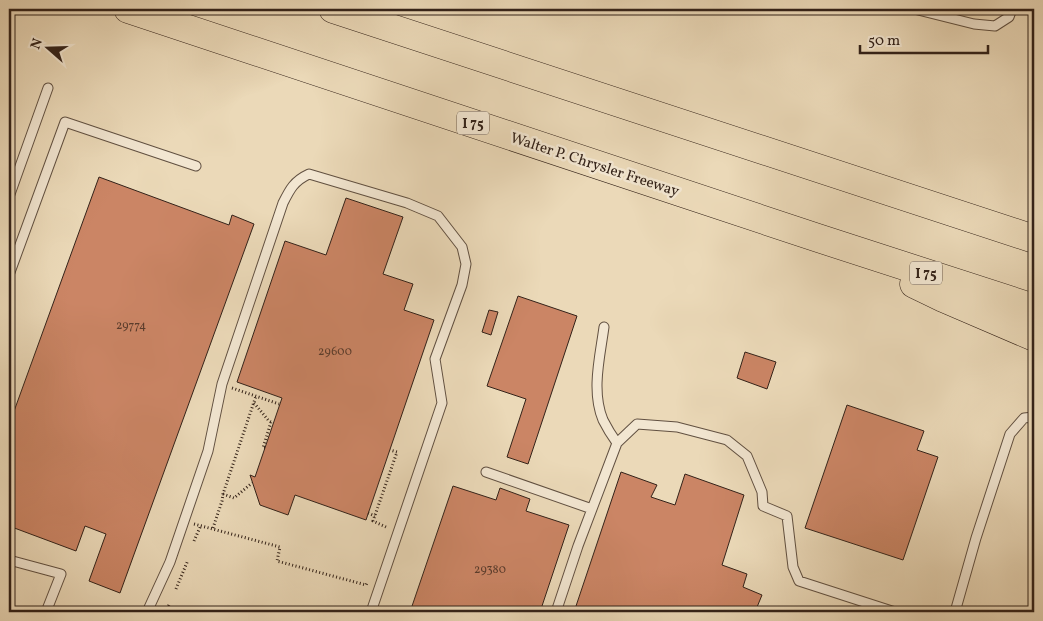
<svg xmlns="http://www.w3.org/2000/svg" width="1043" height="621" viewBox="0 0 1043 621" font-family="Vollkorn,serif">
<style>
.building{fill:#cb8565;stroke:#332219}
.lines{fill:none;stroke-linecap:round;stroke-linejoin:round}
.service-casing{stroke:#615041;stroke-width:11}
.motorway-casing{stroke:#332219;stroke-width:29}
.path{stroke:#332219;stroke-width:3;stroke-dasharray:1 2.5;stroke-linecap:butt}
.service{stroke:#f2e6d1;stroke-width:9}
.motorway{stroke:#ebd9b8;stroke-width:28}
.labels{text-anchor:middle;stroke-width:5;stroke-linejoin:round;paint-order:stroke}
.number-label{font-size:12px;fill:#593b2c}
.shield{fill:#f2e6d1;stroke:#6c5d50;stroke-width:1}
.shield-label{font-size:14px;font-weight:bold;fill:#332219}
.street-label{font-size:15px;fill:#332219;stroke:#f2e6d1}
</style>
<rect width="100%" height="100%" fill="#ebd9b8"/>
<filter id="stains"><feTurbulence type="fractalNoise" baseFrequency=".004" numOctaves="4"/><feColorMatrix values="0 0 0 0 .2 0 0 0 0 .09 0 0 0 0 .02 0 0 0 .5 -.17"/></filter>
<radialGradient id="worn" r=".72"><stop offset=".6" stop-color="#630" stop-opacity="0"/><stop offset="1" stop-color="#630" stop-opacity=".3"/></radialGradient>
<!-- building -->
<path class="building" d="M99 177 229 225 232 215 254 224 120 593 89 581 106 534 85 526 76 551 9 526V425Z
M346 198 403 217 383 274 413 284 404 310 434 320 366 520 295 495 288 515 260 505 250 475 255 477 282 398 237 382 285 241 326 255Z
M518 296 577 316 528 464 507 457 526 399 487 386Z
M489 310 498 312 491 335 482 332Z
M745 352 776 362 767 389 737 378Z
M847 405 924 431 917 450 938 457 903 560 805 528Z
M621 472 657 485 651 497 675 505 685 474 744 495 722 565 747 574 743 587 762 595 755 612H574Z
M453 486 496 500 500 488 530 499 526 511 569 525 540 612H410Z"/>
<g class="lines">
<defs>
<path id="service" d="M914 9 974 24 995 26 1009 17 1012 9
M9 197 48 88
M9 275 65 122 196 166
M604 327C600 357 591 391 603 420 607 428 612 436 617 443
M486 472 592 509
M9 560 61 574 46 612
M147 612 170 562 208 451 222 384 283 203C290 189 294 181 309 174L407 203 438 216 462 247 466 264 462 285 435 359 442 403 371 612
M556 612 578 546 617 443 637 424 677 427 727 440 747 456 762 492 763 506 787 516 793 567 799 581 895 612
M955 612 976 538 1010 434 1024 418 1034 417"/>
<path id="motorway" d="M128 9 818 238 1034 308
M333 9 1034 239
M914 284 943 298 1034 337"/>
</defs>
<!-- service casing -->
<use href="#service" class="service-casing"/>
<!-- motorway casing -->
<use href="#motorway" class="motorway-casing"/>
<!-- path -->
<path class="path" d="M232 388 279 404
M254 403 269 421 273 423
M265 448H263L271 422
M223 494 234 498 252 483
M368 513 375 516
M194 524 280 547 277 561 366 585 367 583
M386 527 373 521 397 452 390 450
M213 528 222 501 223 494 256 396
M194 541 201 525
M176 589 188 560
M165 612 169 605"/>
<!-- service -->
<use href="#service" class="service"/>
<!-- motorway -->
<use href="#motorway" class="motorway"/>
</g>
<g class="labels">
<!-- number labels -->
<g class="number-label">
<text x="131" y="329">29774</text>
<text x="335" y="355">29600</text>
<text x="490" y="573">29380</text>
</g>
<!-- shield labels -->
<g class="shield">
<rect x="457" y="111.5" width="32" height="23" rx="4"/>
<rect x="910" y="261.5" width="32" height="23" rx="4"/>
</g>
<g class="shield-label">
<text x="473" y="128">I 75</text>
<text x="926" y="278">I 75</text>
</g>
<!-- street labels -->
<g class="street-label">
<text transform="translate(595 164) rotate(18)" y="5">Walter P. Chrysler Freeway</text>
</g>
</g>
<!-- margin -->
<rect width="1043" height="621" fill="none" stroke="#ebd9b8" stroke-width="30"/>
<rect x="10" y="10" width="1023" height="601" fill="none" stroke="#332219" stroke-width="2.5"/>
<rect x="15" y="15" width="1013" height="591" fill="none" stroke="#332219"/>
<!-- north arrow -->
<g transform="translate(48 48) rotate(290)" stroke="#f2e6d1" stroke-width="4" paint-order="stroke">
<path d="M0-4L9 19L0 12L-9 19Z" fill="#332219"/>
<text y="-8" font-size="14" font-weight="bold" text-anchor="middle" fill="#332219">N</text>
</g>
<!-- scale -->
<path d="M860 45v8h128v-8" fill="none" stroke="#332219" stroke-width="2.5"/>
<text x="868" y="45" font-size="15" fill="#332219" stroke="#f2e6d1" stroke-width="4" paint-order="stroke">50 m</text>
<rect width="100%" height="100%" filter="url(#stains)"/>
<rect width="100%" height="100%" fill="url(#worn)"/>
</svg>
